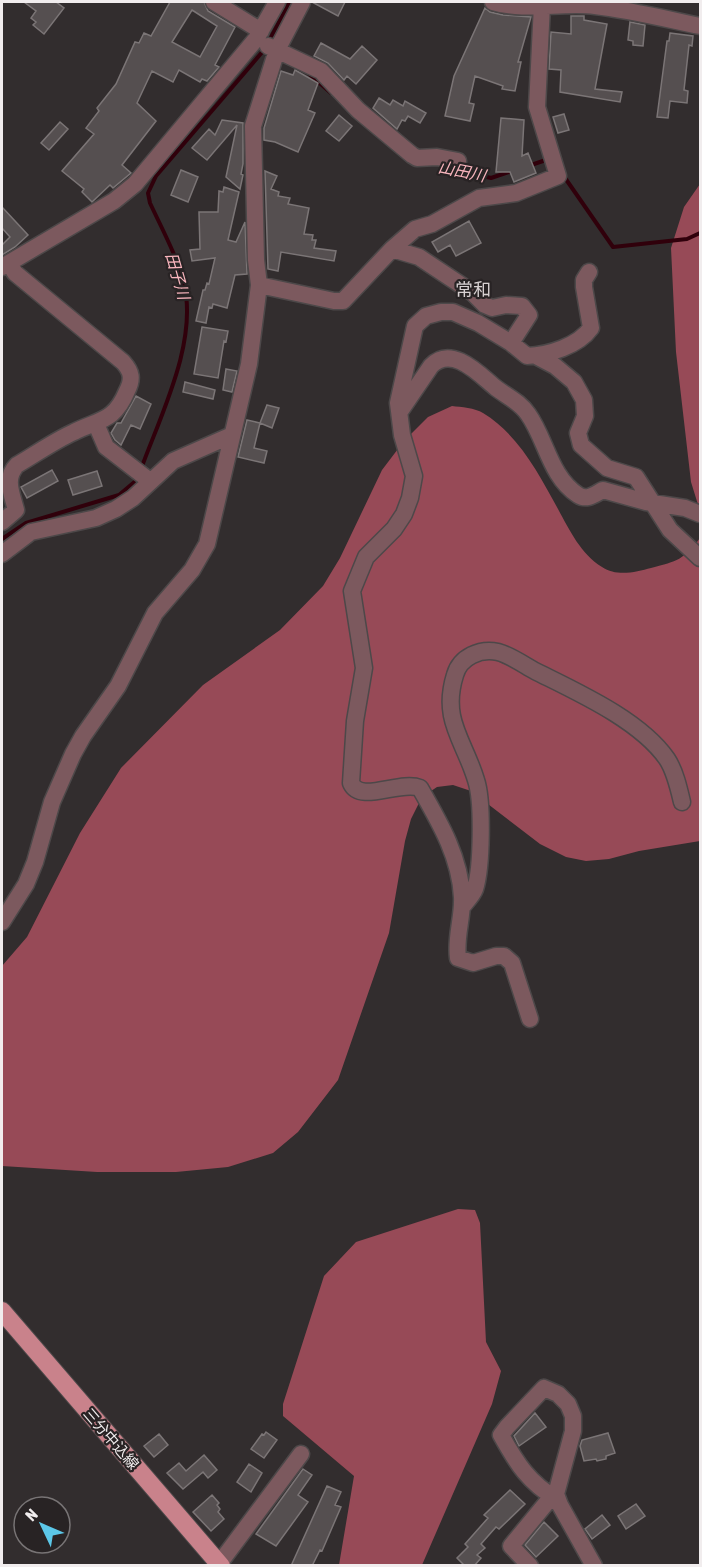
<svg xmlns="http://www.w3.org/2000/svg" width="702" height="1567" viewBox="0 0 702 1567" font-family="'Asap Condensed','Noto Sans JP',sans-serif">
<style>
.forest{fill:#974a57}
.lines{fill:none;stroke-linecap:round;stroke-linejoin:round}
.stream{stroke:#30000b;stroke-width:4}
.building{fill:#554f50;stroke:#7b7576;stroke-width:1.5;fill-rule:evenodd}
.minor-casing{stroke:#4d4849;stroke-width:19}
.major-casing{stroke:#4d4849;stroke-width:20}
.minor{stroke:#7c595e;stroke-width:16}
.major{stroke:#c9828b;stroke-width:18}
.labels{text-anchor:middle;stroke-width:4.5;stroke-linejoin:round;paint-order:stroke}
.street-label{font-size:15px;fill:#f1edee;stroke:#282324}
.water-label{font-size:16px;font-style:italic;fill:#f9b5bd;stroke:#282324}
.quarter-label{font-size:18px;fill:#d7d0d1;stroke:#282324}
</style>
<rect width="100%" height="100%" fill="#322d2e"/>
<!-- forest -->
<path class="forest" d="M700 184V511L691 482 676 352 671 248 684 207Z
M452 406C461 407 475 408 483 413 518 434 539 474 558 509 570 531 581 554 602 567 617 577 636 572 651 568 678 561 683 560 700 538V841L639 851 609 859 586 861 566 857 540 844 471 791 453 785 437 787 422 797 411 819 405 841 389 933 338 1080 298 1132 273 1153 228 1167 176 1172H97L2 1166V966L27 937 80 833 121 768 203 685 280 630 323 586 340 558 382 470 404 441 428 417Z
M458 1209 475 1210 480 1223 486 1342 501 1371 492 1404 422 1565H339L354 1476 283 1416V1404L324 1276 356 1242Z"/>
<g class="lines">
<!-- stream -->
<path class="stream" d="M269 41 290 2
M307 72 331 93
M528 166 549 159
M450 168 491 178 512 171
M563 175 613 247 687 239 700 233
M141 469C161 414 198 342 184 284 177 256 162 229 150 203L148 193 156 176 264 50
M2 539 26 523 119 495 138 479"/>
</g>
<!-- building -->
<path class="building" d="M24 2H56L64 8 44 34 33 25 36 22 31 18 36 11Z
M170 2H204L208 11 235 27 215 65 219 67 207 81 202 79 200 82 179 70 173 82 152 71 137 103 156 121 122 165 131 173 113 188 110 185 92 202 82 192 84 189 62 171 94 134 86 128 99 111 97 108 116 84 135 42 139 43 144 33 151 36ZM192 10 217 26 200 57 172 42Z
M312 2H345L338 16Z
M485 8 490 12 503 15 531 17 518 62H521L515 91 502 89 503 86 475 76 469 103 474 104 470 121 445 116 454 76Z
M571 16H584V20L607 24 595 89 622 92 620 102 560 92 561 70 549 69 551 32 571 34Z
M630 22 645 25 643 46 633 45V41L628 40Z
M670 33 693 36 692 46 689 45 684 90 688 91 687 103 670 101 668 118 657 117 667 41H669Z
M321 43 350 59 362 46 377 60 356 84 347 76 344 80 328 63 314 56Z
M295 70 318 83 308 110 315 113 298 152 275 142 264 140V128L281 71 293 75Z
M379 98 390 105 393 100 403 106 405 101 426 113 420 123 408 116 405 121 402 120 397 129 373 108Z
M564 114 569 130 558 133 553 117Z
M339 115 352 126 339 141 326 131Z
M501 118 524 120 522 156 528 153 536 173 514 182 510 172H496Z
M222 120 243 123V164L241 174 243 175 240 189 226 177 237 125 207 160 192 148 209 129 215 135Z
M60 122 68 129 49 150 41 143Z
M181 170 198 177 188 202 171 195Z
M265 171 277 176 271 189 279 192 278 196 290 198 288 204 309 208 304 234 313 235 312 240H316L314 248 336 251 334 261 281 252 278 271 268 269Z
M224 187 239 192 228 240 236 242 245 222 247 274 235 275 227 308 213 304 212 308 209 307 206 323 196 321 203 290H205L207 283 209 284 215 258 192 261 190 250 200 249 199 212H218L219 191 223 192Z
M2 207 28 235 15 247 2 255V245L10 237 2 228Z
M469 221 481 243 456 256 450 245 438 252 432 242Z
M202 327 228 331 226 342 224 341 218 378 194 374Z
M226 369 237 371 232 392 223 390Z
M185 382 215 390 213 399 183 392Z
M136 396 151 404 140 429 131 425 121 445 115 440 111 433 117 423H121Z
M267 405 279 408 272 428 260 423Z
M247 420 260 423 254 448 267 451 264 463 238 457Z
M52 470 58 481 27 498 21 487Z
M97 471 102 486 73 495 68 480Z
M535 1413 546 1427 519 1446 514 1436Z
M266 1432 277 1440 264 1458 251 1449 262 1434 264 1435Z
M608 1433 615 1453 606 1456V1459L597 1461 596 1459 584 1461 580 1446 582 1440Z
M159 1434 168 1445 154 1457 144 1446Z
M204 1455 217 1470 208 1478 203 1472 183 1489 167 1473 179 1463 186 1471Z
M249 1464 262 1473 251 1492 237 1482Z
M303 1469 312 1475 298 1495 308 1502 276 1546 256 1534Z
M327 1486 341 1492 335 1505 341 1507 322 1551 320 1550 312 1566H291Z
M510 1490 525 1504 499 1529 496 1527 481 1544 485 1548 477 1555 481 1558 474 1566H465L457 1558 468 1547 465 1544 488 1518 484 1515Z
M212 1495 219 1503 217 1505 220 1509 218 1512 224 1519 211 1531 193 1512Z
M636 1504 645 1516 626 1529 618 1516Z
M602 1515 610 1525 592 1539 585 1529Z
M544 1522 558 1536 536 1557 525 1545Z"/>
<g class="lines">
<defs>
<path id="minor" d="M214 2 261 31
M493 2C525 12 562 2 595 6 630 10 666 19 700 26
M268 46 321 71 358 110 412 155 417 158 437 157 458 161
M392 249 419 257 473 293 485 305 492 308 506 305 522 306 529 315 511 343
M2 267 114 201 135 184 256 39 277 2
M259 285 334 301H343L392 249 415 229 432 224 479 198 516 193 558 176 537 107 542 5
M536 356 555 366 574 382 584 400 585 416 578 433 581 445 607 468 636 477 670 530 700 558
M401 410 431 366C452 344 480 375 496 388 508 397 520 402 528 414 546 439 550 477 578 495 587 501 595 494 603 490L646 502 685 508 700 514
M96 424 106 447 150 481
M2 522 16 510C12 494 4 478 17 465 36 454 54 441 74 432 100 419 114 422 127 391 133 379 132 372 123 362L15 273 9 263
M2 554 31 532 96 518 116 509 133 498 173 461 232 435
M462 907C466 902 473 895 475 889 482 867 483 801 476 780 464 740 441 720 455 675 460 657 480 648 498 652 510 655 524 665 535 671 577 692 640 720 667 759 675 771 679 789 682 802
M2 922 26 884 35 862 52 802 73 754 83 736 118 686 155 613 192 570 207 544 249 364 259 285 256 260 253 126 277 50 302 2
M530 1019 512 963 504 956H496L473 963 458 958C455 937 463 918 462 897 460 857 440 823 420 788 400 780 360 804 351 783L355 721 364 668 352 591 366 557 394 529 404 514 410 498 414 476 402 435 398 403 415 326 426 316 441 312H453L478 323 511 343 527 356C549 355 578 346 591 328L584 287V280L589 272
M558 1500C529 1483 517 1464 501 1435L507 1427 544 1388 558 1394 568 1404 573 1416V1431L556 1494 560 1505 594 1566
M219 1564 301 1454
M530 1566 511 1546 548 1501 558 1500"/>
<path id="major" d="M2 1311 221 1566"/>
</defs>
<!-- minor casing -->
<use href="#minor" class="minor-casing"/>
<!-- major casing -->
<use href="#major" class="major-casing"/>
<!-- minor -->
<use href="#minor" class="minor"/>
<!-- major -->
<use href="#major" class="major"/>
</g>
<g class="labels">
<!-- street labels -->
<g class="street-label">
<text transform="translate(111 1439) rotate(49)" y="5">三分中込線</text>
</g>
<!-- water labels -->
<g class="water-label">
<text transform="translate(462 171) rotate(11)" y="6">山田川</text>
<text transform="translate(178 276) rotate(74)" y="6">田子川</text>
</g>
<!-- quarter labels -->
<g class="quarter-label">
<text x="473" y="296">常和</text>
</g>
</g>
<!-- border -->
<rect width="702" height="1567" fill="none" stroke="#f1edee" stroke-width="6"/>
<!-- north arrow -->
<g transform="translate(42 1525) rotate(314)"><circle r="28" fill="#282324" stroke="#787475" stroke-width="1.5"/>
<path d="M0-4.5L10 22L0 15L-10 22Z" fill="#5cc7e8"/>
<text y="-9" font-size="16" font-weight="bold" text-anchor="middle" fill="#f1edee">N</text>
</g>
</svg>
